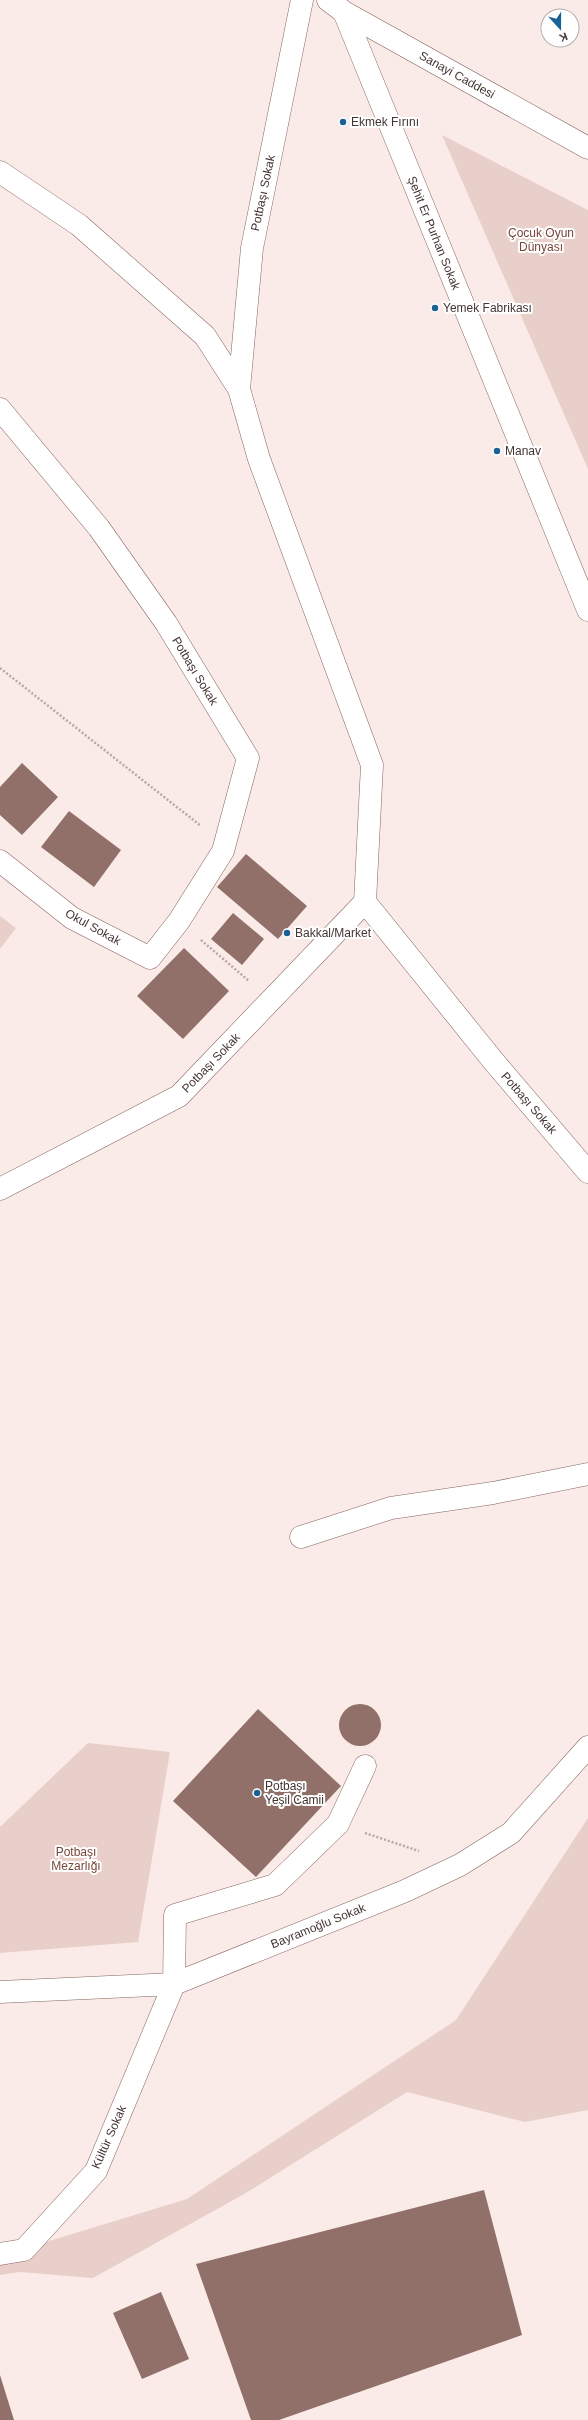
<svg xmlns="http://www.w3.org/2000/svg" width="588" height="2420" viewBox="0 0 588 2420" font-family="Arial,sans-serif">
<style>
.green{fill:#e9cfc9}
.building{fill:#907068}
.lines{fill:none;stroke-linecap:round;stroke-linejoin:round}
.street-casing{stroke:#85665e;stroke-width:23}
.secondary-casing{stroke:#85665e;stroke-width:23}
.path{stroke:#b6a8a5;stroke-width:2.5;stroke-dasharray:2 2;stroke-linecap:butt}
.street{stroke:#fff;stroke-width:22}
.secondary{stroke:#fff;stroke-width:22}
.poi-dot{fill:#196295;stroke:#fff;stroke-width:1.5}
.labels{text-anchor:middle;stroke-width:4;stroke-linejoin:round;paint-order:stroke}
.street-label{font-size:12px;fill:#423431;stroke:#fff}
.poi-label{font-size:12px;fill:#423431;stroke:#fff;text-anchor:start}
.park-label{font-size:12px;fill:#77463a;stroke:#fff}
</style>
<rect width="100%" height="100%" fill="#faebe8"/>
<!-- green -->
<path class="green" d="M442 135 588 210V469Z
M0 916 16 928 0 949Z
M88 1743 170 1752 138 1942 0 1953V1827Z
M588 1818V2110L525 2122 407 2092 246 2193 93 2278 20 2272 0 2275V2256L187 2199 456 2020Z"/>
<!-- building -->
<path class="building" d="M22 763 58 797 22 835 0 815V787Z
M69 811 121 850 94 887 41 847Z
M246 854 307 906 278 939 217 887Z
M233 913 264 939 242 965 211 939Z
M184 948 229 991 183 1039 137 996Z
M339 1725a21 21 0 1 1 42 0a21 21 0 1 1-42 0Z
M258 1709 341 1786 256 1877 173 1801Z
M484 2190 522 2335 279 2420H251L196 2264Z
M161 2292 189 2359 142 2379 113 2313Z
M0 2375 14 2420H0Z"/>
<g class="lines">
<defs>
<path id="street" d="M0 172 79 225 205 336 239 389 259 459 372 765 365 902 179 1096 0 1189
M239 389 252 248 302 0
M0 409 99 528 166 623 248 758 223 851 179 921 150 958 72 918 0 861
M365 902 495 1063 588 1172
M301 1537 391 1508 493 1493 588 1474
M0 1992 174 1984 405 1891 460 1865 511 1833 588 1747
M0 2254 24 2250 96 2171 174 1984 175 1915 275 1885 338 1824 365 1766"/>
<path id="secondary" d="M328 0 344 12 588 148
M344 12 588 610"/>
</defs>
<!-- street casing -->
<use href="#street" class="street-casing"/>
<!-- secondary casing -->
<use href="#secondary" class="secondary-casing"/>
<!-- path -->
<path class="path" d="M0 668 201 826
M201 940 249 981
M365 1833 419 1851"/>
<!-- street -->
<use href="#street" class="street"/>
<!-- secondary -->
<use href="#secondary" class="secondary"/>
</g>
<!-- markers -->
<g class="poi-dot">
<circle cx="343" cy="122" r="4"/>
<circle cx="435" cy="308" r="4"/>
<circle cx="497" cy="451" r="4"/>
<circle cx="287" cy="933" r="4"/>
<circle cx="257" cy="1793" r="4"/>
</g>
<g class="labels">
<!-- street labels -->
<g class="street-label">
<text transform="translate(457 75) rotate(29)" y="4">Sanayi Caddesi</text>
<text transform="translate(263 193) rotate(-78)" y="4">Potbaşı Sokak</text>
<text transform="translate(434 233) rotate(68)" y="4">Şehit Er Purhan Sokak</text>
<text transform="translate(195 671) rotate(59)" y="4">Potbaşı Sokak</text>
<text transform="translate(93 927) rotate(29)" y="4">Okul Sokak</text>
<text transform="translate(211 1063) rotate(-46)" y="4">Potbaşı Sokak</text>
<text transform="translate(529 1103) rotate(49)" y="4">Potbaşı Sokak</text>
<text transform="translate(318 1926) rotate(-22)" y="4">Bayramoğlu Sokak</text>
<text transform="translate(109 2137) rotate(-66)" y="4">Kültür Sokak</text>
</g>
<!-- poi labels -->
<g class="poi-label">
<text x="351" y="126">Ekmek Fırını</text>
<text x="443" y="312">Yemek Fabrikası</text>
<text x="505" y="455">Manav</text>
<text x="295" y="937">Bakkal/Market</text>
<text x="265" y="1790">Potbaşı<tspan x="265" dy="14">Yeşil Camii</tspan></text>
</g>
<!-- park labels -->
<g class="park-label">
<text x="541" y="237">Çocuk Oyun<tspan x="541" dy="14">Dünyası</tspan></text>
<text x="76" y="1856">Potbaşı<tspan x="76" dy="14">Mezarlığı</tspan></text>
</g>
</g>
<!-- north arrow -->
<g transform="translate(560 28) rotate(159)"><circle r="19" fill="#ffffff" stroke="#b3aead"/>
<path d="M0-3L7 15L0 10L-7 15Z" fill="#196295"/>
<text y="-6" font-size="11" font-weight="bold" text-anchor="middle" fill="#423431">K</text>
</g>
</svg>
